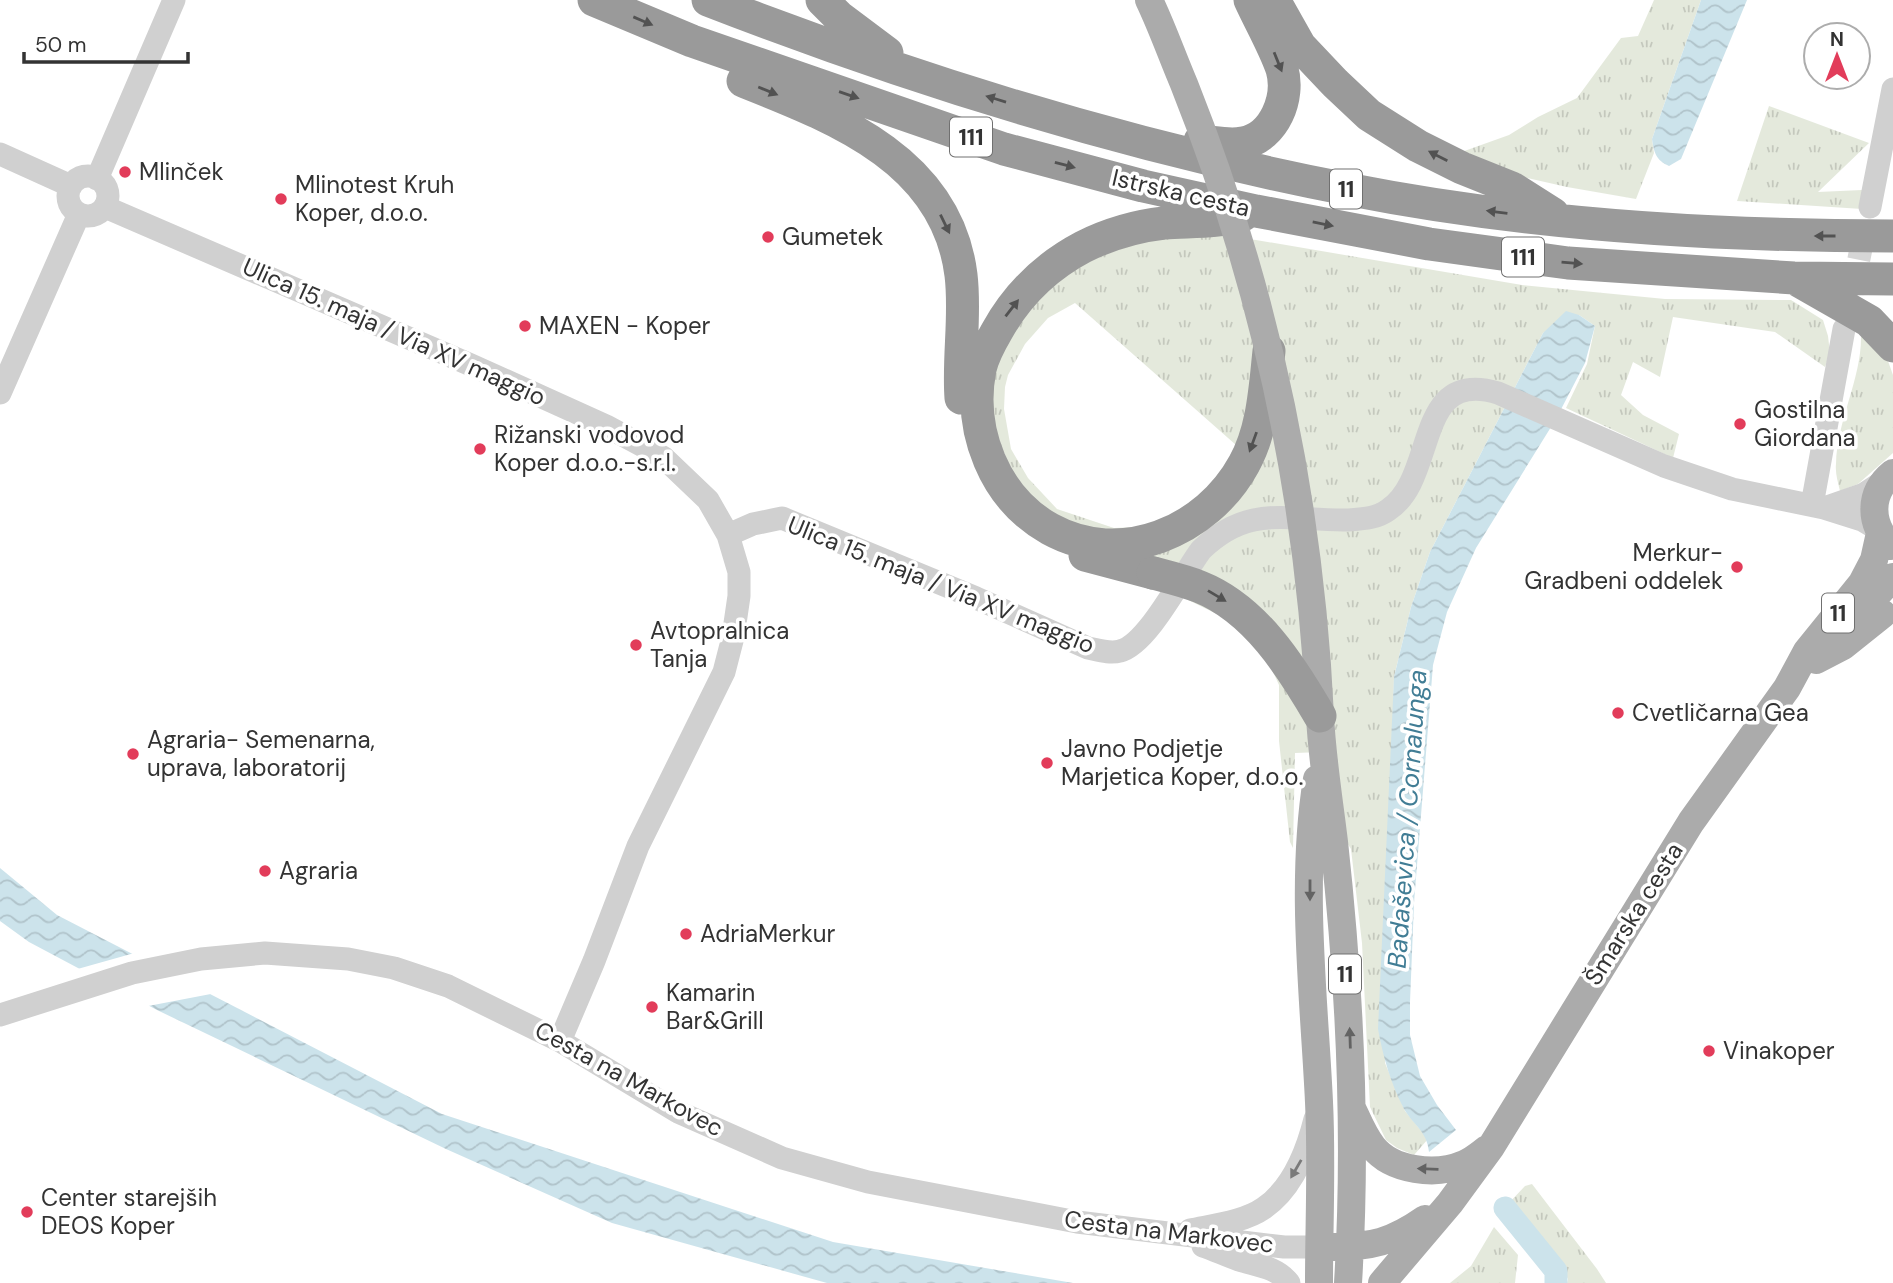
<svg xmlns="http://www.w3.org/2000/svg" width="1893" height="1283" viewBox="0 0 1893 1283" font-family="'DM Sans',sans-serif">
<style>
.grass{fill:url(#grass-tufts);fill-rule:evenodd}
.water{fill:url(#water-waves)}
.pier{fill:#fff}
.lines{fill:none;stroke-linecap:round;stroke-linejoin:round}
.canal{stroke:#cce3eb;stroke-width:23}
.minor-tunnel{stroke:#d6d6d6;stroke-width:23;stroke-dasharray:23 11;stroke-linecap:butt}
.minor{stroke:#d0d0d0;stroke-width:23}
.major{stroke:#ababab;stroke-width:28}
.highway{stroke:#9a9a9a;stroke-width:33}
.major-bridge{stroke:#ababab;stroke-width:28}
.highway-bridge{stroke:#9a9a9a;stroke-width:33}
.oneway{fill:#525252}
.oneway2{fill:#636363}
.oneway3{fill:#7a7a7a}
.poi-dot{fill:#e23c5a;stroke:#fff;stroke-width:2.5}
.labels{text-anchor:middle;stroke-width:7;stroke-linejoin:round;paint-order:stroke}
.shield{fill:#fff;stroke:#707070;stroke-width:2}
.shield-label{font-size:23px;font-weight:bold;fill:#333}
.poi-label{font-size:24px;fill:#333;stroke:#fff;text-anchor:start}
.street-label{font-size:24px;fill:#333;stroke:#fff}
.water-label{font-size:26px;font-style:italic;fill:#417d95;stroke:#fff}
</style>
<defs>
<pattern id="grass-tufts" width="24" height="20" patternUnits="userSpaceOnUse" patternTransform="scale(1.75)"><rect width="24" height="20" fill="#e4e9dc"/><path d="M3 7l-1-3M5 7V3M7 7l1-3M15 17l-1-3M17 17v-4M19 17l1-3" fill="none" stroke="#c4c8bd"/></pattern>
<pattern id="water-waves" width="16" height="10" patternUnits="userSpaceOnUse" patternTransform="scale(1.75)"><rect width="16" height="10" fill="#cce3eb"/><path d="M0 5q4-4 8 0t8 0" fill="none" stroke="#b0c3ca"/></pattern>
</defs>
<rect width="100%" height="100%" fill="#fff"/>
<!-- grass -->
<path class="grass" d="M1654 0H1701L1652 139 1654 153 1636 199 1567 187 1509 174 1456 154 1509 135 1538 117 1577 98 1621 38 1638 36Z
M1769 106 1869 143 1818 192 1862 190V209L1737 201Z
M1208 234 1256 240 1522 285 1665 299 1791 300 1823 320 1828 336 1830 353 1825 367 1775 332 1673 317 1660 377 1633 362 1621 395 1643 415 1679 434 1673 458 1566 408 1587 364 1595 326 1579 315 1543 333 1430 552 1411 607 1394 677 1385 1063 1405 1111 1428 1139 1414 1155 1397 1148 1386 1140 1370 1107 1362 943 1351 849 1344 838 1322 752 1295 753 1293 848 1290 842 1279 741V685L1268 661 1229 620 1180 596 1072 525 1022 495 985 408 989 376 1016 317 1072 270 1125 242ZM1075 303 1236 445 1217 483 1180 515 1137 527 1114 528 1057 509 1028 478 1011 449 1004 409 1005 387 1008 375 1025 344 1048 318Z
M1861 335 1888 361 1893 375V453L1858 484 1840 491C1838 482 1835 473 1836 464 1837 420 1862 378 1861 335Z
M1532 1184 1597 1269 1606 1283H1567L1568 1279 1559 1263 1516 1211 1508 1204 1525 1186Z
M1494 1227 1518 1255 1515 1283H1450L1471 1266Z"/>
<!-- water -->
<path class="water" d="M1701 0H1747L1681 159 1669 166C1656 160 1654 153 1652 139Z
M1566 311 1579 315 1595 326 1585 363 1556 419 1476 548 1447 612 1433 665 1414 903 1410 1002V1035L1420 1076 1437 1105 1456 1130 1429 1152C1427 1131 1414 1126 1404 1109 1391 1084 1383 1057 1378 1029L1394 677 1411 607 1430 552 1543 333Z
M0 868 57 915 442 1114 833 1242 1073 1283H827L612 1223 446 1149 157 1010 29 942 0 921Z"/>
<!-- pier -->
<path class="pier" d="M138 952 216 993 143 1007 74 970Z"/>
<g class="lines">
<!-- canal -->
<path class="canal" d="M1505 1208 1556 1271V1283"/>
<!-- minor-tunnel -->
<path class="minor-tunnel" d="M1852 293 1866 224"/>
<!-- minor -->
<path class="minor" d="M0 154 71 186
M68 196a20 20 0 1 1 40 0a20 20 0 1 1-40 0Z
M97 179 174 0
M105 207 471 365 606 426 647 448 664 458 708 500 728 535 739 572V596L733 637 724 672 638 846 594 961 560 1041
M1870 207 1893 89
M0 393 79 214
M1812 505 1844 329
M1824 508 1864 494 1885 480
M728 535 753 524 782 518 976 598 1088 648C1098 650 1110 654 1120 651 1148 644 1183 574 1201 550 1249 503 1288 521 1347 520 1361 519 1376 519 1388 510 1438 478 1413 367 1498 393L1664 466 1732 489 1824 508 1862 520 1877 529
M0 1015 132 973 201 959 265 953 348 959 394 968 448 986 560 1041 678 1112 782 1158 868 1182 1077 1222 1284 1247H1319
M1190 1230C1214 1225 1244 1222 1264 1208 1293 1188 1307 1151 1315 1119
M1203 1246C1215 1250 1227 1256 1239 1260 1259 1266 1276 1267 1289 1283"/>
<!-- major -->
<path class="major" d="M1891 546C1869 524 1868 493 1893 473
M1855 619 1893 577
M1816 660 1843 646 1883 614
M1320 716C1322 758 1329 800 1334 842 1350 988 1357 1137 1348 1283
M1317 779C1300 885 1314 996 1319 1102 1322 1162 1319 1223 1319 1283
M1352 1108C1358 1121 1364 1136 1373 1147 1392 1171 1436 1176 1464 1164 1472 1161 1480 1154 1487 1149
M1332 1247C1372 1247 1392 1242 1425 1219
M1382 1283 1450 1203 1491 1147 1691 822 1787 688 1807 651 1862 583 1874 560 1880 533"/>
<!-- highway -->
<path class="highway" d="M594 0 692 41 1004 149 1143 186 1256 211 1429 244 1568 263 1794 278 1893 279
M708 0C914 80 1134 148 1352 190 1529 225 1712 236 1893 236
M822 0 839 17 887 53
M1274 0 1300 46 1335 83 1369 115 1418 146 1462 168 1512 188 1553 214
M743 81C836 118 947 160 961 275 966 316 958 357 961 398
M1200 141C1214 142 1229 146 1243 143 1275 137 1290 97 1282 69 1274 46 1260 22 1250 0
M1243 215C1217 223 1191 221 1164 223 1137 226 1107 235 1083 247 1047 266 1017 295 997 331 990 343 983 356 980 369 968 430 994 498 1050 529 1121 568 1207 532 1244 464 1263 430 1265 389 1269 351
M1799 281 1869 321 1893 346
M1085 555 1153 573"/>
<!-- major-bridge -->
<path class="major-bridge" d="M1149 0C1162 27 1172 56 1184 84 1264 285 1310 499 1320 716"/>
<!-- highway-bridge -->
<path class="highway-bridge" d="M1153 573C1168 577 1185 581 1200 587 1255 609 1291 666 1320 716"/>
</g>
<!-- one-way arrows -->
<defs><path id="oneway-solid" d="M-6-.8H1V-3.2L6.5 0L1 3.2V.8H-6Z" transform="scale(1.75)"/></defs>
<g class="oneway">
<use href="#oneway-solid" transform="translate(643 21) rotate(23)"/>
<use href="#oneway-solid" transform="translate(1278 62) rotate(68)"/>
<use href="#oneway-solid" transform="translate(768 91) rotate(22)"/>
<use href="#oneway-solid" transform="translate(849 95) rotate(19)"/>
<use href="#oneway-solid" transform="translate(996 99) rotate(-163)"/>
<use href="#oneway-solid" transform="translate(1438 156) rotate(-153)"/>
<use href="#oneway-solid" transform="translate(1065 165) rotate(15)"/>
<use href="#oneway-solid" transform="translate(1497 212) rotate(-173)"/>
<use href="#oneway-solid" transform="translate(945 224) rotate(64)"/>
<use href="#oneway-solid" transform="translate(1323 224) rotate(11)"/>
<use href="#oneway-solid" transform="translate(1825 236) rotate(180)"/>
<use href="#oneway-solid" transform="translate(1572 263) rotate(5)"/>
<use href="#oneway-solid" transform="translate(1012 308) rotate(-52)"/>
<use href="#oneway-solid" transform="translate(1253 442) rotate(110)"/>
<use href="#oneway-solid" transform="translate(1217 596) rotate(31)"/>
</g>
<g class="oneway2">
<use href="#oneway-solid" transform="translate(1310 890) rotate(90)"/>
<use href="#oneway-solid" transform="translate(1350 1038) rotate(-92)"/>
<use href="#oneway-solid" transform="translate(1428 1169) rotate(-178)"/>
</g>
<use class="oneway3" href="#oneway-solid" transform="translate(1296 1169) rotate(120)"/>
<!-- markers -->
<g class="poi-dot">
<circle cx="125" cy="172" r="7"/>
<circle cx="281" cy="199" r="7"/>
<circle cx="768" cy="237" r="7"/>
<circle cx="525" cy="326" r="7"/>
<circle cx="1740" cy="424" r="7"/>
<circle cx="480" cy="449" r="7"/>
<circle cx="1737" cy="567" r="7"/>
<circle cx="636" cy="645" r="7"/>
<circle cx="1618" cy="713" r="7"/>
<circle cx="133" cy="754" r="7"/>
<circle cx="1047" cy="763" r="7"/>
<circle cx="265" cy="871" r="7"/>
<circle cx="686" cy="934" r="7"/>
<circle cx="652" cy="1007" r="7"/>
<circle cx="1709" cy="1051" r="7"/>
<circle cx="27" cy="1212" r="7"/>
</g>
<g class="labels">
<!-- shield labels -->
<g class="shield">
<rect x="950" y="117.5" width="42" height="39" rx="5"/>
<rect x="1330" y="169.5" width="32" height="39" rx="5"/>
<rect x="1502" y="237.5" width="42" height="39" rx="5"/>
<rect x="1822" y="593.5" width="32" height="39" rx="5"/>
<rect x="1329" y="954.5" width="32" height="39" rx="5"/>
</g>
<g class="shield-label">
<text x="971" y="145">111</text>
<text x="1346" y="197">11</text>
<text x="1523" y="265">111</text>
<text x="1838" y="621">11</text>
<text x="1345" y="982">11</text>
</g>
<!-- poi labels -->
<g class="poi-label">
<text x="139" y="180">Mlinček</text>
<text x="295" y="193">Mlinotest Kruh<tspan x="295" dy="28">Koper, d.o.o.</tspan></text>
<text x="782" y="245">Gumetek</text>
<text x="539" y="334">MAXEN - Koper</text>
<text x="1754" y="418">Gostilna<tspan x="1754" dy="28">Giordana</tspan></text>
<text x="494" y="443">Rižanski vodovod<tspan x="494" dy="28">Koper d.o.o.-s.r.l.</tspan></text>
<text x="1723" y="561" text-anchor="end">Merkur-<tspan x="1723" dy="28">Gradbeni oddelek</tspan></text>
<text x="650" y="639">Avtopralnica<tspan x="650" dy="28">Tanja</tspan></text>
<text x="1632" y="721">Cvetličarna Gea</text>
<text x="147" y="748">Agraria- Semenarna,<tspan x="147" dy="28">uprava, laboratorij</tspan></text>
<text x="1061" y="757">Javno Podjetje<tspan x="1061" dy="28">Marjetica Koper, d.o.o.</tspan></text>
<text x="279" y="879">Agraria</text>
<text x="700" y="942">AdriaMerkur</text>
<text x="666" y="1001">Kamarin<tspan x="666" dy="28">Bar&amp;Grill</tspan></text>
<text x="1723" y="1059">Vinakoper</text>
<text x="41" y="1206">Center starejših<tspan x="41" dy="28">DEOS Koper</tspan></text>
</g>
<!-- street labels -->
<g class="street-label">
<text transform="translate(1181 193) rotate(13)" y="8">Istrska cesta</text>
<text transform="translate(394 332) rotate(24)" y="8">Ulica 15. maja / Via XV maggio</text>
<text transform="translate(941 585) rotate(22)" y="8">Ulica 15. maja / Via XV maggio</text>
<text transform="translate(1634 914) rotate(-58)" y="8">Šmarska cesta</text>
<text transform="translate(629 1079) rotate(29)" y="8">Cesta na Markovec</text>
<text transform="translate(1169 1232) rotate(7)" y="8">Cesta na Markovec</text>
</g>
<!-- water labels -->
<g class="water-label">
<text transform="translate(1407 819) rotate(-86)" y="9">Badaševica / Cornalunga</text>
</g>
</g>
<!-- north arrow -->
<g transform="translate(1837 56)"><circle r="33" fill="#ffffff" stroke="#adadad" stroke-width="2"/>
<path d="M0-5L12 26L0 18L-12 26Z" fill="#e23c5a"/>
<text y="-10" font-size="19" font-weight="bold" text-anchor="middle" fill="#333333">N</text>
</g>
<!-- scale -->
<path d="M24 52v10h164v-10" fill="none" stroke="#333333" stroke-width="3.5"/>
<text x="35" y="52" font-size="21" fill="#333333" stroke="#ffffff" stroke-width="5" paint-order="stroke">50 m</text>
</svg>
